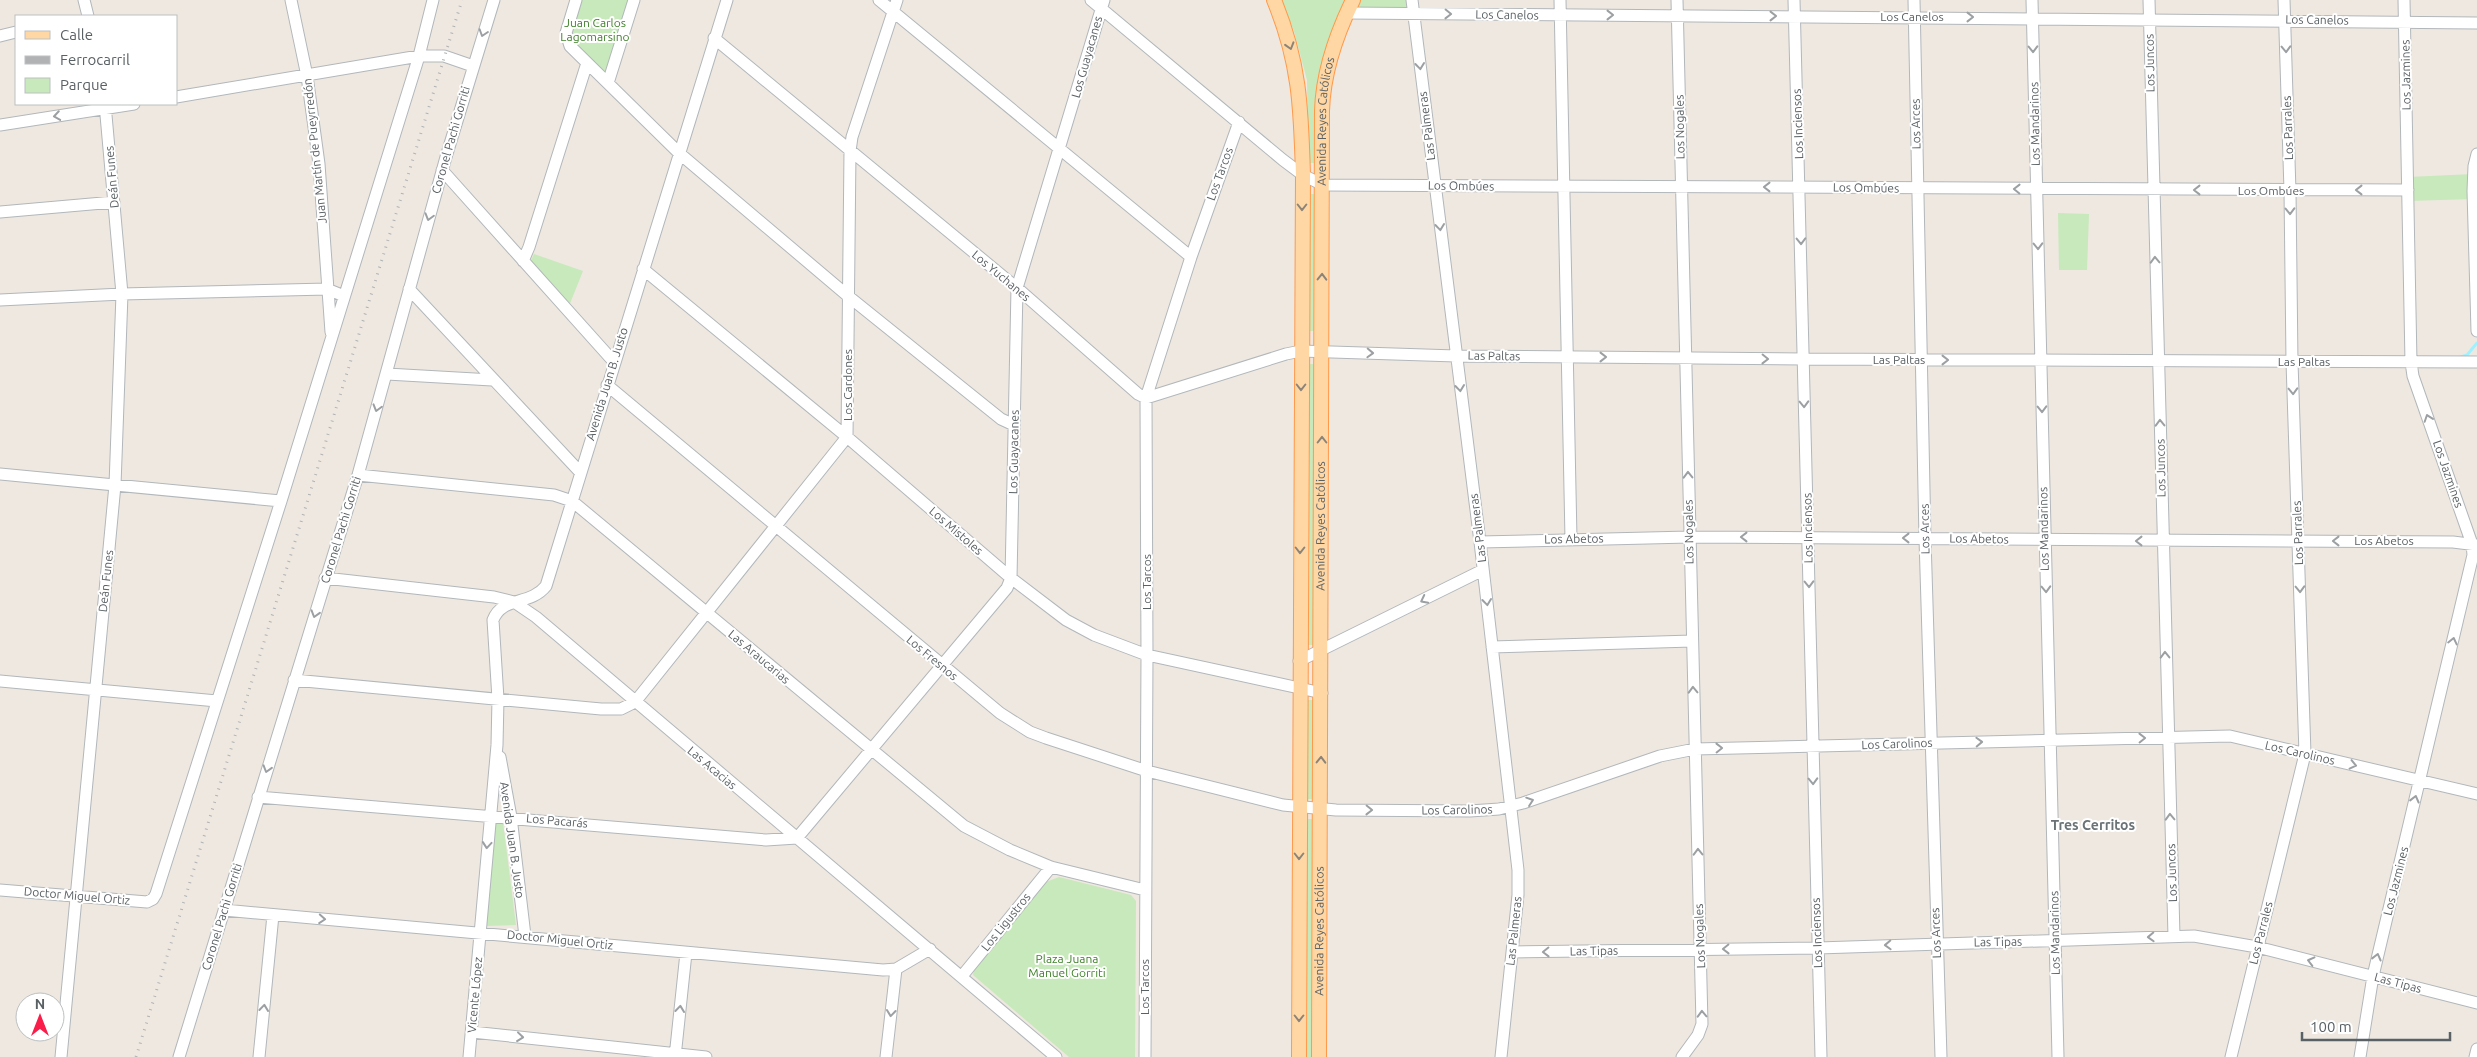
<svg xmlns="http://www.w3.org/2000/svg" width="2477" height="1057" viewBox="0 0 2477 1057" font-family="Ubuntu,sans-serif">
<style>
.green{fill:#c8e9bb}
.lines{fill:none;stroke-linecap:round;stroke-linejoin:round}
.stream{stroke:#a0f1ff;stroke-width:3}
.minor-casing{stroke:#b2b7ba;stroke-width:13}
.major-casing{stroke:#ff994a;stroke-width:16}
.minor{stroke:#fff;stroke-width:11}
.major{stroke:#ffd7a5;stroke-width:14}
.rail{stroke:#b1b2b3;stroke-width:3;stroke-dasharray:1 6;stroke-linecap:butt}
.oneway{stroke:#9ca0a2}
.oneway2{stroke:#8c8478}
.labels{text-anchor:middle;stroke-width:4;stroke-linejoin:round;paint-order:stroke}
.street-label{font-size:12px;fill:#5a6164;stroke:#fff}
.park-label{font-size:12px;fill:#40822b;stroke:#fff}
.neighbourhood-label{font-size:14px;font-weight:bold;fill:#6b7376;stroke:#fff}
</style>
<rect width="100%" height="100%" fill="#eee8e1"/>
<!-- green -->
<path class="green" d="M576 0H634L608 83 570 46Z
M1281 0H1349L1344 9 1316 163H1308L1307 80 1294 31Z
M1360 0H1407L1408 7 1405 10 1359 9 1356 7Z
M2473 174V199L2409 201 2408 177Z
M1307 194H1316V331H1307Z
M2058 213 2089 214 2087 270H2059Z
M534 254 583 271 569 306 530 262Z
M1305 364H1316V645H1305Z
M1304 700H1315V799H1304Z
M1303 819H1314L1315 1057H1304Z
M494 821 503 822 516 925 485 926Z
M1059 877 1131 895 1136 901 1135 1057H1069L973 975 974 969 1046 882Z"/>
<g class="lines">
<!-- stream -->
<path class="stream" d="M2461 357 2467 355 2477 343"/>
<defs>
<path id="minor" d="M84 0 88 16
M291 0 307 76 319 164 331 332
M576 0 566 33 570 46 679 153 848 296 1001 419 1014 425
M879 0 1191 257
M1091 0 1283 160 1303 175 1323 185 2408 190
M1412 0 1480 542 1518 870V895L1501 1057
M1560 0 1571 539
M1677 0 1702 1024 1698 1035 1682 1057
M1794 0 1821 1057
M1914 0 1925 539 1941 1057
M2032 0 2058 1057
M2149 0 2174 936
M1347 13 2477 23
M0 36 16 32
M714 38 1017 288 1138 394 1146 398 1286 354 1301 351 1456 356 1803 359 2477 362
M608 83 634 0
M176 97 419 56H444L473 66
M0 125 134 104
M2477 154 2474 166 2473 191 2477 331
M442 170 614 362
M0 212 114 202
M523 261 529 247 587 63
M643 269 847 437 1011 578 1066 620 1094 635 1147 655 1322 693
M409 289 580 472
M0 300 122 294 327 289 344 296
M387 374 492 380
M607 385 1000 713 1030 732 1046 738 1147 771 1283 805 1336 810 1470 811 1499 809 1523 803 1660 756 1695 749 2230 736 2477 794
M0 474 281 501
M358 475 554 495 572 501 964 826 1010 850 1051 867 1145 890
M1480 542 1689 537 2453 542 2477 545
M325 578 494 597 514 602 536 617 1056 1057
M1492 647 1692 641
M1299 661 1483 570
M294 680 601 709H621L635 702 847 437 850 151 852 137 897 0
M0 681 217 701
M500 757 511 817 525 936
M258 797 766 840 797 838 1007 588 1011 578 1017 288 1104 0
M0 890 147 902 153 899 156 894 281 501 419 56 433 0
M224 910 883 970 896 969 930 949
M1512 952 1818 948 2194 936 2257 947 2477 1003
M962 976 1051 867
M472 1032 706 1057
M61 1057 115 485 122 294 105 104
M179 1057 358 475 446 157 494 0
M259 1057 273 915
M469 1057 497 745 498 699 493 620C502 596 530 606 546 586L727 0
M675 1057 686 953
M886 1057 896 969
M1145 1057 1147 655 1146 398 1191 257 1239 122
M2231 1057 2305 754 2292 362 2290 191 2284 0
M2360 1057 2373 976 2473 555 2472 544 2413 376 2411 362 2404 0
M2475 1057 2477 1049"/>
<g id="major">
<path d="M1274 0C1300 63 1301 108 1303 175L1299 1057"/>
<path id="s1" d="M1319 1057 1322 111C1323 73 1336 35 1353 0"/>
</g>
</defs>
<!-- minor casing -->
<use href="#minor" class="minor-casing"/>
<!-- major casing -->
<use href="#major" class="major-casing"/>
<!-- minor -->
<use href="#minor" class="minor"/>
<!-- major -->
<use href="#major" class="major"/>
<!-- rail -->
<path class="rail" d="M136 1057 462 0"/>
</g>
<!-- one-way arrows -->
<defs><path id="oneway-chevron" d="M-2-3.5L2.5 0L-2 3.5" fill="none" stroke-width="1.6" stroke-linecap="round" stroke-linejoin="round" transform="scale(1.25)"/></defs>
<g class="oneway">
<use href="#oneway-chevron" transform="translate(1448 14) rotate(1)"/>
<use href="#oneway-chevron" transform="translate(1610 15)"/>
<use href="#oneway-chevron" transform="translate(1773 16)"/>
<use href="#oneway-chevron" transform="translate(1970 17)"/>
<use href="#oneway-chevron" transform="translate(483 33) rotate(108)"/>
<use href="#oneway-chevron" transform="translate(2033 49) rotate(89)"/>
<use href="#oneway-chevron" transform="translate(2286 49) rotate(88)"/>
<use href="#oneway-chevron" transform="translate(1420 66) rotate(83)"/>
<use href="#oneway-chevron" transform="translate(57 116) rotate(171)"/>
<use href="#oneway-chevron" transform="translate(1767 187) rotate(180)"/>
<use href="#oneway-chevron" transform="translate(2017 189) rotate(-179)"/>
<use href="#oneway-chevron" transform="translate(2197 190) rotate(-180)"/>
<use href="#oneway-chevron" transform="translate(2359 190) rotate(180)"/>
<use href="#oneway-chevron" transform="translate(2290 211) rotate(89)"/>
<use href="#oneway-chevron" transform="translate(429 217) rotate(106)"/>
<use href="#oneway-chevron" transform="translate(1440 227) rotate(83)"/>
<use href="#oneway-chevron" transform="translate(1801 241) rotate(89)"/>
<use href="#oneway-chevron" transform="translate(2038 246) rotate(89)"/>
<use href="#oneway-chevron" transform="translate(2155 260) rotate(-92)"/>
<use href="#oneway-chevron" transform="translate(1370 353) rotate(2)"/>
<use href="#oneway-chevron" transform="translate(1603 357)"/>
<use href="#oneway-chevron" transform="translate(1765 359) rotate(1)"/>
<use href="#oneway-chevron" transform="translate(1945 360)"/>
<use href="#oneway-chevron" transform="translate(1460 388) rotate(83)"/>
<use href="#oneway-chevron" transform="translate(2293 391) rotate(88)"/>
<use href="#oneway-chevron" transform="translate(1804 404) rotate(88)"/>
<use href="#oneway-chevron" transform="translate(377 408) rotate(106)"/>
<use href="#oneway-chevron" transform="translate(2042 409) rotate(89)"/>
<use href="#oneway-chevron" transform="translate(2428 418) rotate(-109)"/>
<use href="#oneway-chevron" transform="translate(2160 423) rotate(-91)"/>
<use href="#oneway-chevron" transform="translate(1688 475) rotate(-91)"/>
<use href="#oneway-chevron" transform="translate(1744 537) rotate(-180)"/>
<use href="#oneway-chevron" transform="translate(1906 538) rotate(-180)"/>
<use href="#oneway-chevron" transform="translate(2139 541) rotate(-180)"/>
<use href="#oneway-chevron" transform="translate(2336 541) rotate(-180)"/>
<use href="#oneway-chevron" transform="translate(1809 584) rotate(89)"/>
<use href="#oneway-chevron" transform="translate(2046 589) rotate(88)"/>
<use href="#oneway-chevron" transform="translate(2300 589) rotate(88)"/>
<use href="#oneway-chevron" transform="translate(1424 600) rotate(153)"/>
<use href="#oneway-chevron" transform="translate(1487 602) rotate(83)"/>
<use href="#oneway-chevron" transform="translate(315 614) rotate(107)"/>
<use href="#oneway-chevron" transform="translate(2453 641) rotate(-77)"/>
<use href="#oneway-chevron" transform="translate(2165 655) rotate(-91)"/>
<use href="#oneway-chevron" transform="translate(1693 690) rotate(-92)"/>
<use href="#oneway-chevron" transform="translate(2142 738) rotate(-1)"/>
<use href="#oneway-chevron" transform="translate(1979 742) rotate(-2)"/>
<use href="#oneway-chevron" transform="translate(1719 748) rotate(-1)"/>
<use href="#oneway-chevron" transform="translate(2353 765) rotate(13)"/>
<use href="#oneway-chevron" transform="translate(267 769) rotate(107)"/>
<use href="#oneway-chevron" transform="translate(1813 781) rotate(88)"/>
<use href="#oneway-chevron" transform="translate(2415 799) rotate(-76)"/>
<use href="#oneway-chevron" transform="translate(1530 801) rotate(-19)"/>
<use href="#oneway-chevron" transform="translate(1369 810) rotate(1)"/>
<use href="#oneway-chevron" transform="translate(2170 817) rotate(-92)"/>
<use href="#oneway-chevron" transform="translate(487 845) rotate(95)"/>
<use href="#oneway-chevron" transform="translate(1698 852) rotate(-91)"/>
<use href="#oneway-chevron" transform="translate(322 919) rotate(4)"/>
<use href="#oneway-chevron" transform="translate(2151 937) rotate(178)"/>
<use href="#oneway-chevron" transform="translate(1888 945) rotate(178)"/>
<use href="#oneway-chevron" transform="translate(1726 949) rotate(179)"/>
<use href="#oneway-chevron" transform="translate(1546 952) rotate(179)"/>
<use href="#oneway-chevron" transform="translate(2377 957) rotate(-76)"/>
<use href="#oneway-chevron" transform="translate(2311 961) rotate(-166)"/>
<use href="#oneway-chevron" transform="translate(264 1008) rotate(-84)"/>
<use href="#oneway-chevron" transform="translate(680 1009) rotate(-84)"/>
<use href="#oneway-chevron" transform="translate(891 1013) rotate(96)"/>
<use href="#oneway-chevron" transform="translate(1702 1014) rotate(-92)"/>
<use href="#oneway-chevron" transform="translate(520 1037) rotate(6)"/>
</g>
<g class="oneway2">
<use href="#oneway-chevron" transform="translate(1290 46) rotate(73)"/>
<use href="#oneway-chevron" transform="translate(1302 207) rotate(90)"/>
<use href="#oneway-chevron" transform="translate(1322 277) rotate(-89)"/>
<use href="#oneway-chevron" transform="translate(1301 387) rotate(90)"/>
<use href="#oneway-chevron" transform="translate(1322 440) rotate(-90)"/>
<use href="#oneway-chevron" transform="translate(1300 550) rotate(90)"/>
<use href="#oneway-chevron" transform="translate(1321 760) rotate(-89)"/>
<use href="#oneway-chevron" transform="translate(1299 856) rotate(90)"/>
<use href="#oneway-chevron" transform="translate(1299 1018) rotate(90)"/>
</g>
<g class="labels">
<!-- street labels -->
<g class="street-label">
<text transform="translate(1507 15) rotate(1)" y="4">Los Canelos</text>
<text x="1912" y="21">Los Canelos</text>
<text transform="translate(2317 20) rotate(1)" y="4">Los Canelos</text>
<text transform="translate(1087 57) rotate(-74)" y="4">Los Guayacanes</text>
<text transform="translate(2150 63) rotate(-91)" y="4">Los Juncos</text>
<text transform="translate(2406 75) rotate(-91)" y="4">Los Jazmines</text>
<text dy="4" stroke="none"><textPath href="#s1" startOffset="936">Avenida Reyes Católicos</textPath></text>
<text transform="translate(1798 124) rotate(-92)" y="4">Los Inciensos</text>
<text transform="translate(1916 124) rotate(-91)" y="4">Los Arces</text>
<text transform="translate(2035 124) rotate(-91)" y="4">Los Mandarinos</text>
<text transform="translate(1427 126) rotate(-97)" y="4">Las Palmeras</text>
<text transform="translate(1680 127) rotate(-91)" y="4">Los Nogales</text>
<text transform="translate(2288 128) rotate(-92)" y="4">Los Parrales</text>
<text transform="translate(451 140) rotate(-74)" y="4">Coronel Pachi Gorriti</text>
<text transform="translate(315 151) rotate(-96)" y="4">Juan Martín de Pueyrredón</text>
<text transform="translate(1220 174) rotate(-70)" y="4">Los Tarcos</text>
<text transform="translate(112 177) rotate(-95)" y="4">Deán Funes</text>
<text transform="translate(1461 186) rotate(1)" y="4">Los Ombúes</text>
<text transform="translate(1866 188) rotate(1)" y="4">Los Ombúes</text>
<text x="2271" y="195">Los Ombúes</text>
<text transform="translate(1001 276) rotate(40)" y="4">Los Yuchanes</text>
<text transform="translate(1494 356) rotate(1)" y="4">Las Paltas</text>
<text x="1899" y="364">Las Paltas</text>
<text x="2304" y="366">Las Paltas</text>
<text transform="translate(607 384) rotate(-73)" y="4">Avenida Juan B. Justo</text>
<text transform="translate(848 385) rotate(-90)" y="4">Los Cardones</text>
<text transform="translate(1014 452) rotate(-89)" y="4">Los Guayacanes</text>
<text transform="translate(2161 468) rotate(-91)" y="4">Los Juncos</text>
<text transform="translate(2448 474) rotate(71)" y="4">Los Jazmines</text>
<text dy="4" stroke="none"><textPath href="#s1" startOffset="531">Avenida Reyes Católicos</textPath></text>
<text transform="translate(1478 528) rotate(-97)" y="4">Las Palmeras</text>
<text transform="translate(1808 528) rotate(-91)" y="4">Los Inciensos</text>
<text transform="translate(1925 529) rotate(-91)" y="4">Los Arces</text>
<text transform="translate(2044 529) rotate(-91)" y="4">Los Mandarinos</text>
<text transform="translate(341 530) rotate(-73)" y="4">Coronel Pachi Gorriti</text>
<text transform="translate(956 531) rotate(41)" y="4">Los Mistoles</text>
<text transform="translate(1689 532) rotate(-91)" y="4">Los Nogales</text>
<text transform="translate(2298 533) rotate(-92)" y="4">Los Parrales</text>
<text transform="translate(1574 539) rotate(-1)" y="4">Los Abetos</text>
<text transform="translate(1979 539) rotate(1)" y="4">Los Abetos</text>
<text x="2384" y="545">Los Abetos</text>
<text transform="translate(106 581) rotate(-84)" y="4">Deán Funes</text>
<text transform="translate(1147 582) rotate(-90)" y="4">Los Tarcos</text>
<text transform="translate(759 657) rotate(40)" y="4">Las Araucarias</text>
<text transform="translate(932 658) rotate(40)" y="4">Los Fresnos</text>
<text transform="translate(1897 744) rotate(-2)" y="4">Los Carolinos</text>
<text transform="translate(2300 753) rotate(13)" y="4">Los Carolinos</text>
<text transform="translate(712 768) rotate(40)" y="4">Las Acacias</text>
<text transform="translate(1457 810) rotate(-1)" y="4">Los Carolinos</text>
<text transform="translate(557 821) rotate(5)" y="4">Los Pacarás</text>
<text transform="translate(512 840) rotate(82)" y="4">Avenida Juan B. Justo</text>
<text transform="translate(2172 873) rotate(-92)" y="4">Los Juncos</text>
<text transform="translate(2396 881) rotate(-76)" y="4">Los Jazmines</text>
<text transform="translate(77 896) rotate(5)" y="4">Doctor Miguel Ortiz</text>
<text transform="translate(222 917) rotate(-73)" y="4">Coronel Pachi Gorriti</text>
<text transform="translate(1006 922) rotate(-51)" y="4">Los Ligustros</text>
<text dy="4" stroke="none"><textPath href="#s1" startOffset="126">Avenida Reyes Católicos</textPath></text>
<text transform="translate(1514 931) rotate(-84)" y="4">Las Palmeras</text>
<text transform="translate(1817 933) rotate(-92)" y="4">Los Inciensos</text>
<text transform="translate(1936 933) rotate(-92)" y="4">Los Arces</text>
<text transform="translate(2055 933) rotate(-91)" y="4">Los Mandarinos</text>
<text transform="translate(2261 933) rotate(-76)" y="4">Los Parrales</text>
<text transform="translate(1700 936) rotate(-92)" y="4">Los Nogales</text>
<text transform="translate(560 940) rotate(6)" y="4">Doctor Miguel Ortiz</text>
<text transform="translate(1998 942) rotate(-1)" y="4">Las Tipas</text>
<text transform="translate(1594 951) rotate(-1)" y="4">Las Tipas</text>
<text transform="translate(2398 983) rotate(15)" y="4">Las Tipas</text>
<text transform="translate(1145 987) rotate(-90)" y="4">Los Tarcos</text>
<text transform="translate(475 995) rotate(-85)" y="4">Vicente López</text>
</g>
<!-- park labels -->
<g class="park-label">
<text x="595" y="27">Juan Carlos<tspan x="595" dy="14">Lagomarsino</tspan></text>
<text x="1067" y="963">Plaza Juana<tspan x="1067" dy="14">Manuel Gorriti</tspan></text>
</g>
<!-- neighbourhood labels -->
<g class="neighbourhood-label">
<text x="2093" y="830">Tres Cerritos</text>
</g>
</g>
<!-- legend -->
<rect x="15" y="15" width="162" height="90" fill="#ffffff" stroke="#bdc0c1"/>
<rect x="25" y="31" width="25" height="8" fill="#ffd7a5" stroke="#bdc0c1"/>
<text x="60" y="40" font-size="15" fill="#5a6164">Calle</text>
<rect x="25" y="56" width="25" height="8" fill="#b1b2b3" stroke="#bdc0c1"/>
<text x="60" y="65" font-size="15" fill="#5a6164">Ferrocarril</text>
<rect x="25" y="78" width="25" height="15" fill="#c8e9bb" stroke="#bdc0c1"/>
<text x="60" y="90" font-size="15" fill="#5a6164">Parque</text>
<!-- north arrow -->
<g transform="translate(40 1017)"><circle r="24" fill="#ffffff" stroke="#bdc0c1"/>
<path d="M0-4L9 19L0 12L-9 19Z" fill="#fa1c49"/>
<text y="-8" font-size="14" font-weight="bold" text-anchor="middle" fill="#5a6164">N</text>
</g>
<!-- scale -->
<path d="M2302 1032v8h148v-8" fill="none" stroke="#5a6164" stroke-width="2.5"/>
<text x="2310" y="1032" font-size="15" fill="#5a6164" stroke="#ffffff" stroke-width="4" paint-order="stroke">100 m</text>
</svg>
